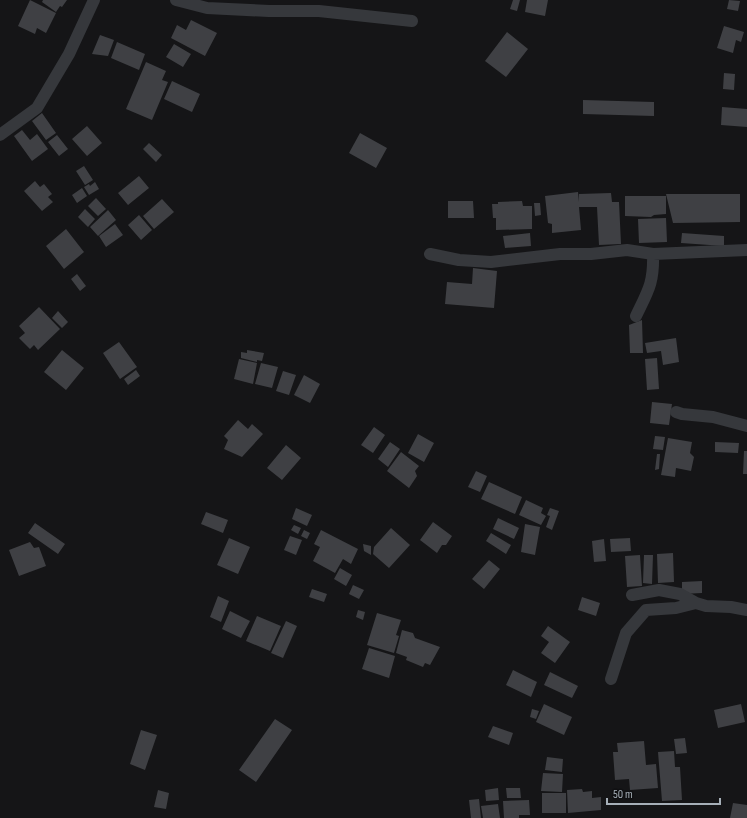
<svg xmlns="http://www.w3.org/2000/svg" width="747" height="818" viewBox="0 0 747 818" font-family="'Sofia Sans Condensed',sans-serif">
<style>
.building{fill:#3f4044}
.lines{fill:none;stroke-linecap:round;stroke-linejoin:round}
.street{stroke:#36383c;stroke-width:12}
</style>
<rect width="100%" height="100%" fill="#151517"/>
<!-- building -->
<path class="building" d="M30 0 56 13 46 33 37 28 35 34 18 26Z
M43 0H67L62 7 60 6 56 12 42 2Z
M513 0H520L517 11 510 9Z
M527 0H548L545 16 525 12Z
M729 0 740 1 738 11 727 9Z
M191 20 217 33 205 56 171 38 177 25 186 30Z
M724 26 744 32 741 42 736 40 733 53 717 48Z
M507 32 528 49 506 77 485 61Z
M100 35 114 40 108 56 92 54Z
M117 42 145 54 139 70 111 58Z
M174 44 191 54 183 67 166 57Z
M146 62 166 71 162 80 168 82 152 120 126 109Z
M724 73 735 74 734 90 723 89Z
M172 81 200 94 192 112 164 99Z
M583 100 654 102V116L583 114Z
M722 107 747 109V127L721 125Z
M42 113 56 133 46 140 32 121Z
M87 126 102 143 87 156 72 139Z
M22 130 30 140 37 134 48 149 32 161 14 136Z
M360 133 387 148 376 168 349 153Z
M57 135 68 149 59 156 48 142Z
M149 143 162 155 156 162 143 149Z
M84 166 93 180 85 185 76 171Z
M139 176 149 188 128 205 118 193Z
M35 181 40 187 44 184 52 194 48 197 53 202 42 211 24 191Z
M95 182 99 189 89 195 84 187 89 184 90 186Z
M82 188 87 196 77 203 72 195Z
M578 192 579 202V194L611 193 612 202H619L621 244 599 245 597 207H579L581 230 552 233V224L548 223 545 196Z
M666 194H740V222L673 223Z
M625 196H666V214L654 215 651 217 625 216Z
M96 198 106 209 98 216 88 206Z
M162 199 174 212 154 229 143 216Z
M448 201H473L474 218H448Z
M522 201 523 206H532V229L496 230V218H493L492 204H498V202Z
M534 203H540L541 215 535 216Z
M85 209 95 219 88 227 78 217Z
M108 210 116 220 98 236 90 227Z
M139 215 152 230 141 240 128 225Z
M666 218 667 242 639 243 638 219Z
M115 224 123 235 106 247 99 236Z
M66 229 84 252 64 269 46 246Z
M530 233 531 246 505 248 503 236Z
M682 233 724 236V246L681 243Z
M473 268 497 271 494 308 445 304 447 282 472 284Z
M77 274 86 286 80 291 71 279Z
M39 307 60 329 38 350 34 345 30 349 19 338 25 333 19 326Z
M58 311 68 322 62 328 52 318Z
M642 320 643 353H630L629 325Z
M676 338 679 362 663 365 661 351 647 353 645 343Z
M119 342 137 367 120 379 103 353Z
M62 350 84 368 66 390 44 372Z
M247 350 264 353 262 361 257 360V362L241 358V352L247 353Z
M657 358 659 389 647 390 645 359Z
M239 359 257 363 253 384 234 379Z
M261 363 278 367 272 388 255 384Z
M136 370 140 376 128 385 124 379Z
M283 371 296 375 289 395 276 391Z
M304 375 320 384 310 403 294 395Z
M652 402 672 404 669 425 650 423Z
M238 420 248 429 252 424 263 434 242 457 224 449 228 440 224 436Z
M374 427 385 435 373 453 361 445Z
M418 434 434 443 424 462 408 453Z
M655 436 665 437 663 450 653 449Z
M668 438 692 442 690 453 694 457 691 471 676 468 675 477 661 475Z
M390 442 400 449 388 467 378 459Z
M715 442 739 443 738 453 715 452Z
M286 445 301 458 282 480 267 468Z
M744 451H747V474H743Z
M401 452 419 466 415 471 417 476 409 488 387 471Z
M657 454H660L659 469 655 470Z
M476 471 487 476 480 492 468 487Z
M489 482 522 497 515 514 481 499Z
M526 500 543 508 541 513 546 516 541 525 519 515Z
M296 508 312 515 307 526 292 519Z
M550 508 559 511 552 530 546 527 550 516 547 515Z
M206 512 228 520 223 533 201 524Z
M498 518 519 528 514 539 493 529Z
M433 522 452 536 446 545H442L437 553 420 540Z
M35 523 65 544 58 554 28 533Z
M525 524 540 527 535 555 521 552Z
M294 525 301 528 298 534 291 530Z
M391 528 410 545 389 568 373 554 374 547Z
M304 530 310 533 307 539 301 536Z
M321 530 358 549 351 564 343 559 335 573 313 561 320 547 314 544Z
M491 533 511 545 506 554 486 541Z
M290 536 302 540 296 555 284 550Z
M229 538 250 547 238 574 217 565Z
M630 538 631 551 611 552 610 539Z
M604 539 606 561 594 562 592 541Z
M30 542 34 548 39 547 46 566 19 576 9 550Z
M363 544 371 546V555L364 551Z
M673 553 674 582 658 583 657 554Z
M640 555 642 586 627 587 625 556Z
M644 555H653L652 584 643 583Z
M489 560 500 569 484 589 472 579Z
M340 568 352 575 346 586 334 579Z
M702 581V593L682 594V582Z
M353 585 364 590 359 599 349 594Z
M312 589 327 594 324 602 309 597Z
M218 596 229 601 221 622 210 617Z
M582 597 600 603 596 616 578 610Z
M358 610 365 612 363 620 356 617Z
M230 611 250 621 241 638 222 629Z
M377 613 401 620 396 635 399 636 394 653 367 645Z
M257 616 281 626 270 651 246 641Z
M286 621 297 626 283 658 271 653Z
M548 626 570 642 555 663 541 653 549 642 541 636Z
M402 630 413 633 415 638 440 647 430 665 425 663 423 667 406 660 407 657 396 653Z
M369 648 395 656 389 678 362 669Z
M513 670 537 682 531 697 506 685Z
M550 672 578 686 572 698 544 685Z
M544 704 572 717 564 735 536 722Z
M741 704 745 722 718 728 714 710Z
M532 709 539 711 536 719 530 717Z
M275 719 292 730 256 782 239 770Z
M493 726 513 733 509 745 488 737Z
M141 730 157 735 145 770 130 764Z
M685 738 687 753 676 754 674 739Z
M644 741 646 765 656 764 658 788 630 790 629 779 615 780 613 752H618L617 743Z
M674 751 675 767H680L682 800 662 801 658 752Z
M547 757 563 759 562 772 545 770Z
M543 773 563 774 562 792 541 791Z
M498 788 499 800 486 801 485 790Z
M506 788H520L521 798H507Z
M582 789 583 792 592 791V798L601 797V810L568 813 567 790Z
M158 790 169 793 166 809 154 807Z
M542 793H566V813H542Z
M479 799 481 818H471L469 800Z
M529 800 530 815H519V818H504L503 801Z
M733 803 747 805V818H730Z
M498 804 500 818H483L481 806Z"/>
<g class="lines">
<!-- street -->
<path class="street" d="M176 0 207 8 269 11H319L412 21
M0 135 37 108 69 54 94 0
M430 254 459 260 491 262 560 254H591L627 250 653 254 747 250
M636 316C648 291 654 283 653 254
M676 412 682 414 713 417 747 426
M632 595 659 590 680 594 696 603 706 606 731 607 747 610
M611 679 626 633 646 610 676 608 696 603"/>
</g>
<!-- scale -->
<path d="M607 798v6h113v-6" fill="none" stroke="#a6afb8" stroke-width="2"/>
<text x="613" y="798" font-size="12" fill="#a6afb8" stroke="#101012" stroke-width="3" paint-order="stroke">50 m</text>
</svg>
